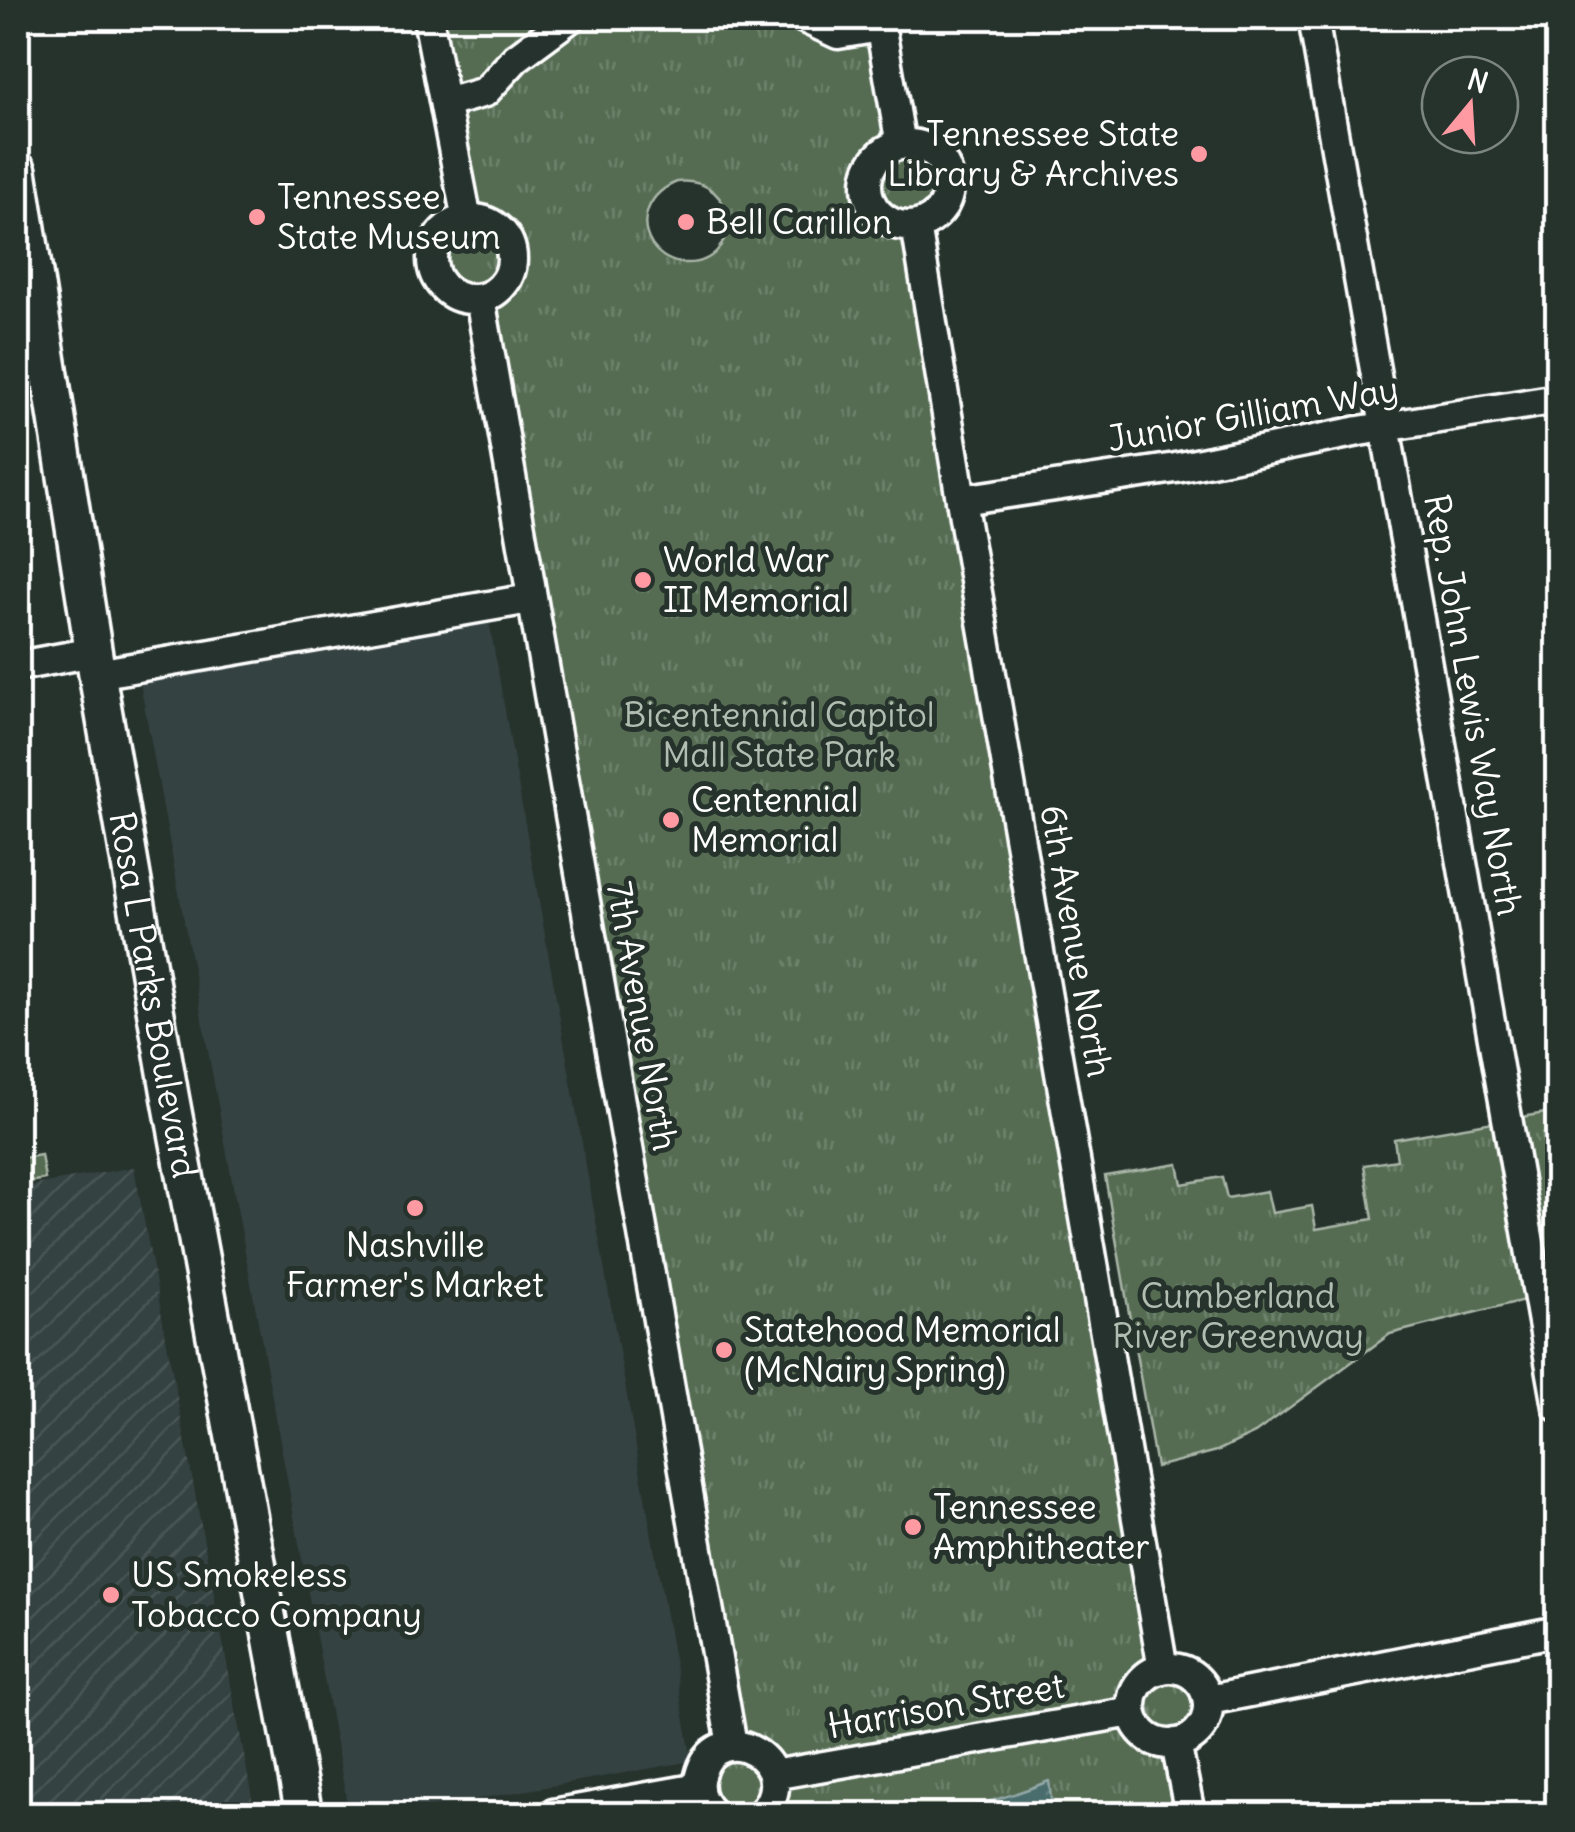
<svg xmlns="http://www.w3.org/2000/svg" width="1575" height="1832" viewBox="0 0 1575 1832" font-family="Delius,sans-serif">
<style>
.built{fill:#354242}
.industrial{fill:url(#industrial-furrows)}
.grass{fill:url(#grass-tufts);stroke:#aab6a8;stroke-width:2.5;fill-rule:evenodd}
.water{fill:url(#water-ripples);stroke:#92a7a7;stroke-width:2.5}
.lines{fill:none;stroke-linecap:round;stroke-linejoin:round}
.minor-casing{stroke:#fff;stroke-width:35}
.major-casing{stroke:#fff;stroke-width:42}
.minor{stroke:#26332d;stroke-width:28}
.major{stroke:#26332d;stroke-width:35}
.poi-dot{fill:#ff9aa2;stroke:#26332d;stroke-width:4}
.labels{text-anchor:middle;stroke-width:10;stroke-linejoin:round;paint-order:stroke}
.poi-label{font-size:35px;fill:#fff;stroke:#26332d;text-anchor:start}
.street-label{font-size:35px;fill:#fff;stroke:#26332d}
.park-label{font-size:35px;fill:#b2bdb1;stroke:#26332d}
</style>
<defs>
<pattern id="industrial-furrows" width="10" height="10" patternUnits="userSpaceOnUse" patternTransform="scale(2.5)"><rect width="10" height="10" fill="#354242"/><path d="M-1 1l2-2M0 10L10 0M9 11l2-2" fill="none" stroke="#495555"/></pattern>
<pattern id="grass-tufts" width="24" height="20" patternUnits="userSpaceOnUse" patternTransform="scale(2.5)"><rect width="24" height="20" fill="#546c52"/><path d="M3 7l-1-3M5 7V3M7 7l1-3M15 17l-1-3M17 17v-4M19 17l1-3" fill="none" stroke="#6e826c"/></pattern>
<pattern id="water-ripples" width="26" height="14" patternUnits="userSpaceOnUse" patternTransform="scale(2.5)"><rect width="26" height="14" fill="#496d6c"/><path d="M2 4q2-2 4 0t4 0M15 11q2-2 4 0t4 0" fill="none" stroke="#648382"/></pattern>
</defs>
<rect width="100%" height="100%" fill="#26332d"/>
<filter id="ink" filterUnits="userSpaceOnUse"><feTurbulence type="fractalNoise" baseFrequency=".01" numOctaves="2"/><feDisplacementMap in="SourceGraphic" scale="20" xChannelSelector="R" yChannelSelector="G"/><feConvolveMatrix kernelMatrix="1 2 1 2 8 2 1 2 1" color-interpolation-filters="sRGB"/></filter>
<g filter="url(#ink)">
<!-- built -->
<path class="built" d="M484 593 692 1761 392 1814H349L135 655Z"/>
<!-- industrial -->
<path class="industrial" d="M134 1167 255 1814H18V1188Z"/>
<!-- grass -->
<path class="grass" d="M429 18H879L911 145C952 152 961 200 926 222L1168 1668C1214 1672 1225 1722 1183 1742L1190 1814H713L702 1801 726 1747 471 299C428 294 420 245 455 223ZM677 182C742 175 743 265 685 263 672 263 660 256 652 245 636 219 651 192 677 182Z
M1557 1111V1296H1540L1390 1334 1255 1433 1217 1451 1156 1467 1105 1176 1178 1164 1182 1184 1222 1177 1227 1198 1267 1191 1272 1213 1312 1206 1316 1229 1373 1219 1364 1165 1397 1160 1394 1139Z
M41 1155 45 1179 18 1184V1159Z"/>
<!-- water -->
<path class="water" d="M1049 1781 1052 1807 1033 1814H872V1810C936 1817 990 1805 1049 1781Z"/>
<g class="lines">
<defs>
<path id="minor" d="M428 18 467 220
M804 18 838 34 880 27
M879 18 901 145
M1313 18 1558 1407
M446 103 485 92 516 58 570 18
M867 185a41 41 0 1 1 82 0a41 41 0 1 1-82 0Z
M432 259a40 40 0 1 1 80 0a40 40 0 1 1-80 0Z
M916 225 961 500 1163 1669
M480 298 732 1745
M961 500 1176 468 1359 431 1558 399
M18 666 94 652
M97 674 530 599
M1132 1706a38 38 0 1 1 76 0a38 38 0 1 1-76 0Z
M1209 1700 1558 1631
M1176 1743 1190 1814
M773 1775 1132 1712
M553 1814 699 1788
M713 1814C701 1803 695 1788 701 1772 719 1714 807 1763 761 1814"/>
<g id="major">
<path id="s1" d="M18 171 97 674 170 1095 304 1814"/>
</g>
</defs>
<!-- minor casing -->
<use href="#minor" class="minor-casing"/>
<!-- major casing -->
<use href="#major" class="major-casing"/>
<!-- minor -->
<use href="#minor" class="minor"/>
<!-- major -->
<use href="#major" class="major"/>
</g>
</g>
<!-- markers -->
<g class="poi-dot">
<circle cx="1199" cy="154" r="10"/>
<circle cx="257" cy="217" r="10"/>
<circle cx="686" cy="222" r="10"/>
<circle cx="643" cy="580" r="10"/>
<circle cx="671" cy="820" r="10"/>
<circle cx="415" cy="1208" r="10"/>
<circle cx="724" cy="1350" r="10"/>
<circle cx="913" cy="1527" r="10"/>
<circle cx="111" cy="1595" r="10"/>
</g>
<g class="labels">
<!-- poi labels -->
<g class="poi-label">
<text x="1179" y="146" text-anchor="end">Tennessee State<tspan x="1179" dy="40">Library &amp; Archives</tspan></text>
<text x="277" y="209">Tennessee<tspan x="277" dy="40">State Museum</tspan></text>
<text x="706" y="234">Bell Carillon</text>
<text x="663" y="572">World War<tspan x="663" dy="40">II Memorial</tspan></text>
<text x="691" y="812">Centennial<tspan x="691" dy="40">Memorial</tspan></text>
<text x="415" y="1257" text-anchor="middle">Nashville<tspan x="415" dy="40">Farmer's Market</tspan></text>
<text x="744" y="1342">Statehood Memorial<tspan x="744" dy="40">(McNairy Spring)</tspan></text>
<text x="933" y="1519">Tennessee<tspan x="933" dy="40">Amphitheater</tspan></text>
<text x="131" y="1587">US Smokeless<tspan x="131" dy="40">Tobacco Company</tspan></text>
</g>
<!-- street labels -->
<g class="street-label">
<text transform="translate(1253 414) rotate(-10)" y="12">Junior Gilliam Way</text>
<text transform="translate(1473 705) rotate(80)" y="12">Rep. John Lewis Way North</text>
<text transform="translate(1076 941) rotate(80)" y="12">6th Avenue North</text>
<text dy="12" stroke="none"><textPath href="#s1" startOffset="835">Rosa L Parks Boulevard</textPath></text>
<text transform="translate(642 1016) rotate(80)" y="12">7th Avenue North</text>
<text transform="translate(946 1706) rotate(-10)" y="12">Harrison Street</text>
</g>
<!-- park labels -->
<g class="park-label">
<text x="779" y="727">Bicentennial Capitol<tspan x="779" dy="40">Mall State Park</tspan></text>
<text x="1238" y="1308">Cumberland<tspan x="1238" dy="40">River Greenway</tspan></text>
</g>
</g>
<!-- margin -->
<rect width="1575" height="1832" fill="none" stroke="#26332d" stroke-width="60"/>
<rect x="30" y="30" width="1515" height="1772" fill="none" stroke="#fff" stroke-width="4" filter="url(#ink)"/>
<!-- north arrow -->
<g transform="translate(1470 105) rotate(18)"><circle r="48" fill="#26332d" stroke="#7d8581" stroke-width="2.5"/>
<path d="M0-8L18 38L0 25L-18 38Z" fill="#ff9aa2"/>
<text y="-15" font-size="28" font-weight="bold" text-anchor="middle" fill="#ffffff">N</text>
</g>
</svg>
